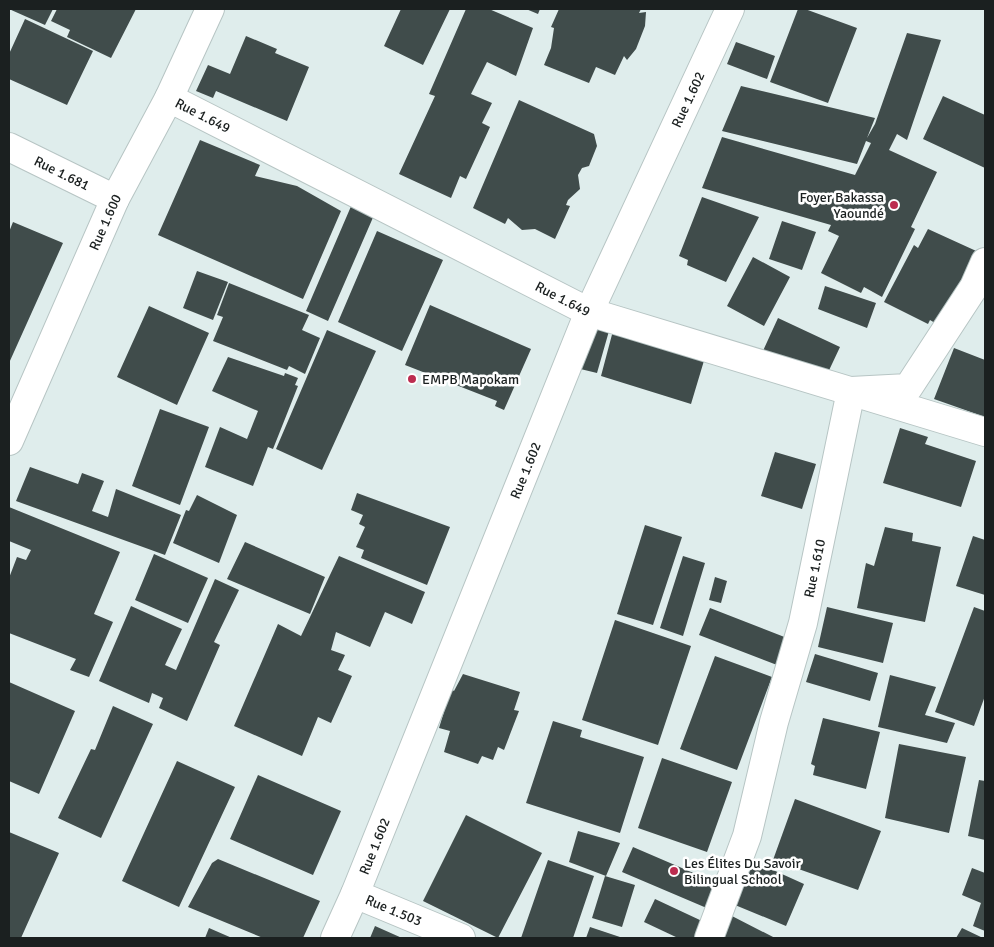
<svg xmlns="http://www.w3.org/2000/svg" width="994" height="947" viewBox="0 0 994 947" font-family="Signika,sans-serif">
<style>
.building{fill:#404c4b}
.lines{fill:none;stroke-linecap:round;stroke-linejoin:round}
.minor-casing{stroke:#b7c5c4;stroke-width:30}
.minor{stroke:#fff;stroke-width:28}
.poi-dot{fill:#bc2c4f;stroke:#fff;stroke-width:2}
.labels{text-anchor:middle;stroke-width:5;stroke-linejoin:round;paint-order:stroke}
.street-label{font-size:14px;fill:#1b2020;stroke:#fff}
.poi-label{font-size:14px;fill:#1b2020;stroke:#fff;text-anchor:start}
</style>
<rect width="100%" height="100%" fill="#dfedec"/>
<!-- building -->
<path class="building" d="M9 9H53L45 25Z
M57 9 81 10 136 9 111 58 67 37 70 30 51 21Z
M401 9H450L423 65 384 46Z
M466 9H489L533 28 516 76 487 62 471 94 492 103 482 123 490 127 466 179 460 176 451 198 399 174 435 96 429 94Z
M526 9H540L538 14Z
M559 9H641L639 13 646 12 645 26 636 49 627 60 624 56 615 75 596 67 589 83 544 65 551 48 554 28 551 27Z
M798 9H805L857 28 828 103 770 82Z
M25 19 93 51 67 105 9 79V54Z
M907 33 941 40 907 140 897 134 889 150 937 172 911 227 915 229 882 297 864 287 861 293 821 273 839 236 828 231 831 225 702 188 722 137 855 175 871 143 866 141 857 164 722 131 741 86 875 118 867 138 875 124Z
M246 36 277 49 275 53 309 67 287 121 216 91 213 98 196 91 208 65 230 74Z
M736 42 775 56 767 79 727 64Z
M943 96 985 115V168L923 139Z
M519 100 594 134 597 146 589 166 582 168 578 175 580 189 568 200 566 205 570 206 555 239 535 229 522 230 508 218 505 224 473 208Z
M200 140 260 165 255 176 297 186 341 211 303 299 158 235Z
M702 197 759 217 726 282 687 265 688 260 679 256Z
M352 204 378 206 328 321 306 311Z
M782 221 816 232 802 270 769 259Z
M13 222 63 243 9 363V232Z
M928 229 985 255 940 326 930 320 928 324 884 302 914 245 918 248Z
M377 231 443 260 402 351 338 322Z
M753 257 790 277 764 326 727 306Z
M197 271 228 282 213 320 183 308Z
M229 283 309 315 302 330 320 338 305 374 289 366 287 370 213 341 223 317 217 315Z
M825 286 876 303 867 328 818 309Z
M430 305 531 349 504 410 495 406 497 401 405 365Z
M149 306 209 333 177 405 117 377Z
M591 307 613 317 597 373 568 366Z
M778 318 840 347 824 381 762 353Z
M614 327 706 354 691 404 601 376Z
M327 330 376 351 322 470 276 449Z
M954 348 985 360V417L934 399Z
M228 357 284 376 285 373 298 378 295 385 298 386 273 449 268 447 253 486 205 467 220 427 247 439 258 411 212 391Z
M160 409 209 427 180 505 132 486Z
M900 428 928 437 925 444 976 461 961 507 883 483Z
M775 452 816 464 802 509 761 496Z
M30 467 78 484 82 473 104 481 92 511 108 517 116 489 181 515 165 555 16 501Z
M357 493 450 527 427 585 361 558 364 550 356 547 365 527 359 524 363 515 351 510Z
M197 495 237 515 219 563 173 543 186 510 189 511Z
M9 507 120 552 94 614 113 622 89 677 70 670 76 659 9 633V578L17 557 26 560 31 550 9 541Z
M645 525 682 537 653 625 617 614Z
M885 527 913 533 912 541 941 547 925 622 857 608 866 563 874 566Z
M973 536 985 540V595L956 586Z
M245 542 325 577 310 614 227 579Z
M154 554 208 578 188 623 135 600Z
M339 556 425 592 412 624 385 612 370 647 336 632 331 650 345 655 338 670 352 676 331 723 318 717 302 756 234 726 278 624 301 636Z
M683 556 705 563 683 636 660 628Z
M715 577 727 581 721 603 709 600Z
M215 579 239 590 214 642 220 645 187 721 159 708 163 698 152 693 149 703 99 681 131 606 182 629 165 665 176 670Z
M827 607 893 623 883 663 818 647Z
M974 607 985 611V696L974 726 935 712Z
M710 608 787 638 777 665 699 635Z
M615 620 691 646 658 745 582 720Z
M815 654 878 673 870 701 806 682Z
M715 656 772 677 737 770 680 749Z
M463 674 520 692 514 710 519 711 504 750 498 747 493 760 482 756 478 764 444 752 450 731 439 728 451 689 454 691Z
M890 675 936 687 925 715 955 723 947 743 878 727Z
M9 682 75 711 39 794 9 781Z
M113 706 153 724 101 838 58 818 91 749 95 750Z
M823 718 880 732 866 789 813 775 815 766 811 764Z
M553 721 582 730 580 737 644 757 620 833 526 803Z
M899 744 966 757 949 833 885 818Z
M662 758 732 782 707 852 638 828Z
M177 761 235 787 179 907 122 881Z
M258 775 341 811 313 875 230 839Z
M979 780 985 781V840L968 836Z
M795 799 881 831 858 890 773 860Z
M466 815 542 853 498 938 423 901Z
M578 831 620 843 606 876 569 862Z
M9 832 59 853 21 938H9Z
M633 847 719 884 709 909 622 872Z
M218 859 320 901 303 938H263L188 907 212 863Z
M548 860 594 876 573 938H521Z
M753 861 804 884 786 926 735 905Z
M972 868 985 873V931L973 926 981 903 962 895Z
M605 876 635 885 622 927 592 918Z
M655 899 702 921 694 938H678L644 922Z
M730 915 775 938H718Z
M375 926 402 938H370Z
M590 927 623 938H586Z
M209 928 232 938H205Z
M962 928 983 938H956Z"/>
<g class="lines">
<defs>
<g id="minor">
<path id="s1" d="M169 98 589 312 985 432"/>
<path id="s2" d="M9 147 115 199"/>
<path id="s3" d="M9 441 115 199 169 98 210 9"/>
<path id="s4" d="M355 894 461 938"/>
<path id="s5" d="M335 938 355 894 589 312 730 9"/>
<path id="s6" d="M709 938 747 836 774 722 803 623 851 391 908 388 974 287 985 262"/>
</g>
</defs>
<!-- minor casing -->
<use href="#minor" class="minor-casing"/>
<!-- minor -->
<use href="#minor" class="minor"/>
</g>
<!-- markers -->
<g class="poi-dot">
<circle cx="894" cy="205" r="5"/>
<circle cx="412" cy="379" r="5"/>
<circle cx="674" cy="871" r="5"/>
</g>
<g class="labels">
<!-- street labels -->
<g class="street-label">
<text dy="5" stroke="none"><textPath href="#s5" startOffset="910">Rue 1.602</textPath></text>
<text dy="5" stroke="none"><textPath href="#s1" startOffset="38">Rue 1.649</textPath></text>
<text dy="5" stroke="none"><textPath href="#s2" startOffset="59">Rue 1.681</textPath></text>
<text dy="5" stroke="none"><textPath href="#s3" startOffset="239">Rue 1.600</textPath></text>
<text dy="5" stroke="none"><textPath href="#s1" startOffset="442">Rue 1.649</textPath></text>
<text dy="5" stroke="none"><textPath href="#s5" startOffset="505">Rue 1.602</textPath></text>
<text dy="5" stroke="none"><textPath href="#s6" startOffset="385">Rue 1.610</textPath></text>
<text dy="5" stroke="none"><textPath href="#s5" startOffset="100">Rue 1.602</textPath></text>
<text dy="5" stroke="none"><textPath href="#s4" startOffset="42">Rue 1.503</textPath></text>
</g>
<!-- poi labels -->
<g class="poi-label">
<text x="884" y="202" text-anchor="end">Foyer Bakassa<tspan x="884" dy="16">Yaoundé</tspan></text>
<text x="422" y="384">EMPB Mapokam</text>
<text x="684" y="868">Les Élites Du Savoir<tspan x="684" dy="16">Bilingual School</tspan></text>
</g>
</g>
<!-- border -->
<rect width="994" height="947" fill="none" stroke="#1b2020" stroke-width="20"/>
</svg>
